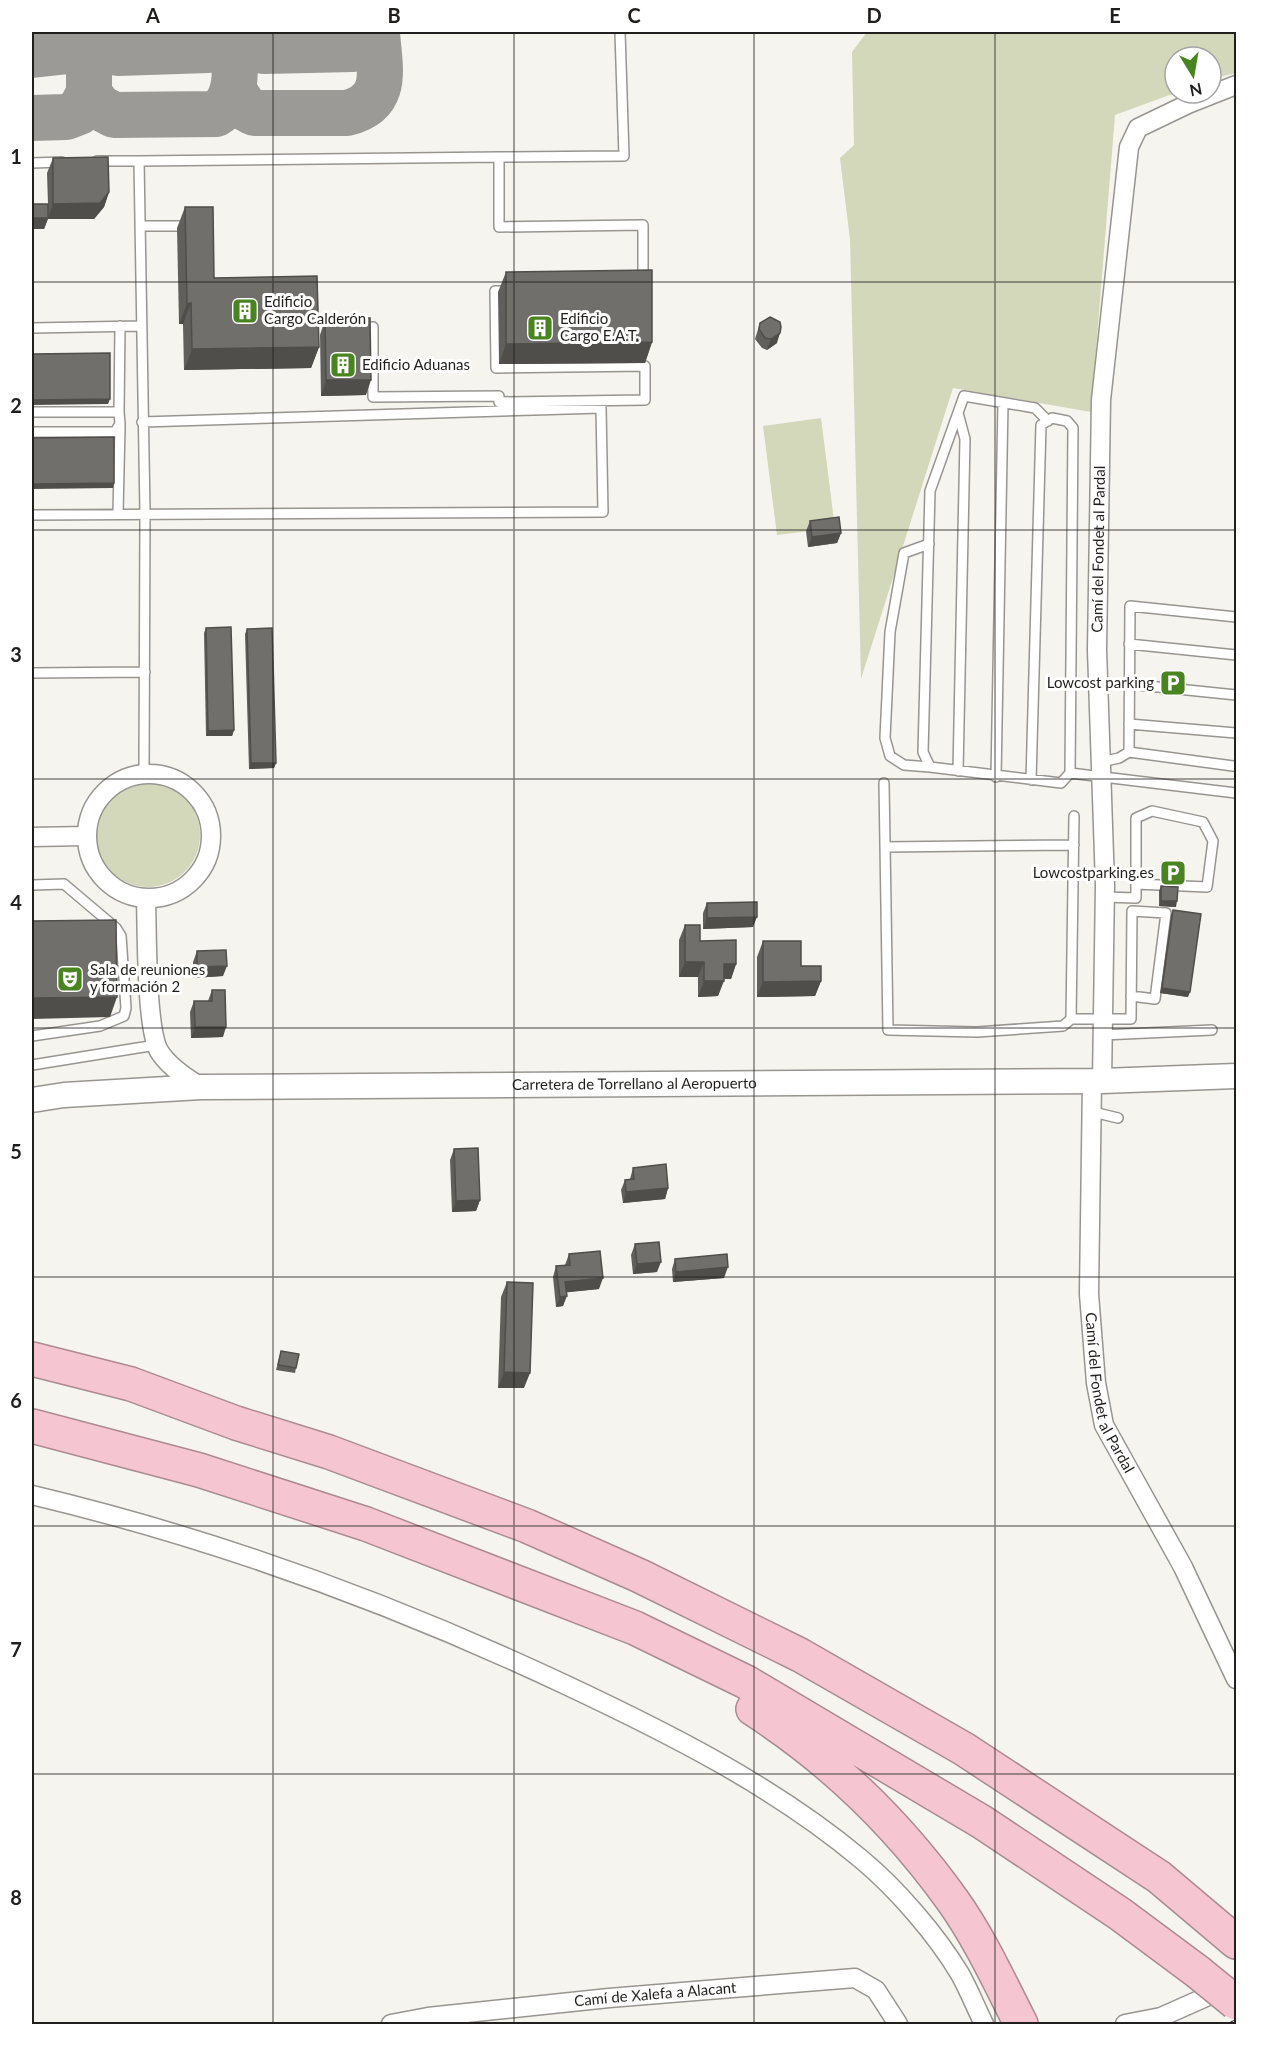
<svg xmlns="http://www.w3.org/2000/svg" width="1268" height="2056" viewBox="0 0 1268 2056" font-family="Lato,sans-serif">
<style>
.green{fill:#d3d8bb}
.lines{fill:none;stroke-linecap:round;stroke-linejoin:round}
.taxiway{stroke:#9c9a97;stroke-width:46}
.service-casing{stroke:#989591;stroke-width:12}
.minor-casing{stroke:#989591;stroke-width:21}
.tertiary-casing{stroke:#989591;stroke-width:27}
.motorway-casing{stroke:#ab8b93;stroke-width:36}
.service{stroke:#fff;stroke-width:9}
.minor{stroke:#fff;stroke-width:18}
.tertiary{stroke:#fff;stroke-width:24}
.motorway{stroke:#f6c5d2;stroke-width:33}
.rail-casing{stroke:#42413f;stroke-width:7}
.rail{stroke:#fff;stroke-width:4.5;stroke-dasharray:14;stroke-linecap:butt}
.motorway-bridge-casing{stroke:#ab8b93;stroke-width:36;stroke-linecap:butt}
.motorway-bridge{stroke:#f6c5d2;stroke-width:33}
.wall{fill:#615f5c}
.shaded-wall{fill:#4f4e4b}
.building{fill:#716f6b;stroke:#4f4e4b;stroke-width:1.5}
.grid{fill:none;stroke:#201f1d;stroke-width:1.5;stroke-opacity:0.55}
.labels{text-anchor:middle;stroke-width:6;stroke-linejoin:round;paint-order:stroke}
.poi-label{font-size:15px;fill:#201f1d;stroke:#fff;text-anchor:start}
.street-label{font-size:15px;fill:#201f1d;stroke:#fff}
.neatline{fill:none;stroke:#201f1d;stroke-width:2}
.grid-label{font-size:20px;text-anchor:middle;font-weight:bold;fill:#201f1d}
</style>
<rect width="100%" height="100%" fill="#f6f4ef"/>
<!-- green -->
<path class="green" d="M867 32H1236V73L1211 79V57H1175V93L1115 115 1091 412 953 388 861 679 850 240 840 158 854 145 852 52Z
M821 418 835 528 777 535 763 426Z
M96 835a52 52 0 1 1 104 0a52 52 0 1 1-104 0Z"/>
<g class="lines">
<!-- taxiway -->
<path class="taxiway" d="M89 32 101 46 118 53 208 50 222 43 231 32
M235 32 247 45 264 51 353 49 367 43 376 32
M32 55 69 51 88 32
M234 91 245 108 254 113H347C391 102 379 67 377 32
M89 93 99 107 114 115 216 114C242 98 234 58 233 32
M32 118 66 117 79 112 89 93V65"/>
<defs>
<path id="service" d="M499 157 624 156 620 32
M97 161H139L145 513 144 774
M139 161 499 157V227L643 225V283
M32 163 62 162
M141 226H191
M32 328 141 326
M360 328 373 327V397L499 396V402L645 400V366L496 368 495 291H510
M32 412H119L120 424 115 432H32
M119 412 120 326
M1048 421 1035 408 964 396 930 491 923 752 930 767 1061 783 1070 773
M118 513 120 426
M32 515 603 512 601 408 142 422
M929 544 904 553 890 632 885 738 890 756 904 765 930 767
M1129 644 1236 655
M32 673 145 672
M1129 684 1236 695
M1129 724 1236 733
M1129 752 1233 766
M1101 762 1119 758 1129 752 1130 606 1236 617
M958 771 965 439 958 413
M996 777 1003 403
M1031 780 1041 425 1052 418 1067 421 1073 428 1070 773 1236 793
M884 783 888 1030 977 1032 1063 1026 1071 1019
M1074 816 1071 1019H1131L1132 911 1166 913 1155 999 1131 996
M885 847 1074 845
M32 885 64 884 116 928 121 936 126 1008 124 1016 100 1026 32 1036
M1105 897 1136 898V884L1207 887 1213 841 1203 822 1152 811 1136 818V884
M1103 1035 1212 1030
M32 1065 156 1045
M1093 1112 1118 1118"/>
<g id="minor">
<circle cx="149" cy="836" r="62"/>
<path d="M32 837 86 836"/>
<path d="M146 899C147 930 146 1028 159 1051 168 1066 186 1078 201 1087"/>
<path id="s1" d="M1092 1081 1089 1294 1096 1383 1104 1425 1183 1567 1236 1679"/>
<path id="s2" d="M1102 1081 1105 885 1097 650 1101 400 1129 147 1138 128 1188 104 1236 85"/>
<path d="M32 1495C217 1539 394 1604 566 1685 668 1733 774 1786 861 1859 896 1888 936 1934 960 1974 969 1990 976 2008 984 2024"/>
<path id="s3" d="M391 2024 428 2017 609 1998 855 1978 876 1990 898 2024"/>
<path d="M1125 2024 1161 2017 1224 1989"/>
</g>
<g id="tertiary">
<path id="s4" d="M32 1100 64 1095 201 1087 1102 1081 1236 1076"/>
</g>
<path id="motorway" d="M32 1359 131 1384 236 1423 329 1452 527 1526 640 1576 800 1655 964 1749 1159 1877 1236 1942
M32 1426 199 1470 366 1524 635 1628 746 1682 982 1822 1120 1914 1198 1972
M753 1709C832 1760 898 1824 953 1901 980 1939 1000 1983 1021 2024"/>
</defs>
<!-- service casing -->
<use href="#service" class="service-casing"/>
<!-- minor casing -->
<use href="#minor" class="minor-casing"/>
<!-- tertiary casing -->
<use href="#tertiary" class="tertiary-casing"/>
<!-- motorway casing -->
<use href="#motorway" class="motorway-casing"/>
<!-- service -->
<use href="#service" class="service"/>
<!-- minor -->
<use href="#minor" class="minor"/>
<!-- tertiary -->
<use href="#tertiary" class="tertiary"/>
<!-- motorway -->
<use href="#motorway" class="motorway"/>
<defs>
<path id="rail" d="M1233 2024 1236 2023"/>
</defs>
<!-- rail casing -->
<use href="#rail" class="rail-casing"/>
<!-- rail -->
<use href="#rail" class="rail"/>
<defs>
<path id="motorway-bridge" d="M1198 1972 1236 2003"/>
</defs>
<!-- motorway-bridge casing -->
<use href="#motorway-bridge" class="motorway-bridge-casing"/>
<!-- motorway-bridge -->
<use href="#motorway-bridge" class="motorway-bridge"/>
</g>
<!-- wall -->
<path class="wall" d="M53 158 109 192 104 207 94 219H48L44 229H32V204H48L47 173Z
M185 207 214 278 319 347 311 368 184 370 183 324H179L177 228Z
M506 272 652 342 645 363 499 364 498 292Z
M325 319 366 395 321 396 320 335Z
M760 323 777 343 767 350 762 348 755 339Z
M810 521 841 533 837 543 808 547 806 531Z
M206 628 234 730 232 736H206L204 633Z
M247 629 276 763 274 768 249 769 245 634Z
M1161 886 1176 907 1159 906V891Z
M707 903 753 927 703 929V913Z
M1173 910 1188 997 1160 993 1171 915Z
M685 925 700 941 736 964 731 979H724L718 996 698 997V977H679V940Z
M763 941 801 966 821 981 815 996 757 997V957Z
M197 951 223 976 193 978V962Z
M212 990 223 1037 191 1038 190 1012 194 1001H208Z
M454 1149 480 1200 476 1211 452 1212 450 1160Z
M633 1168 668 1188 665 1199 623 1203 621 1190 625 1180 630 1179Z
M635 1244 657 1272 633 1274 631 1255Z
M569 1254 599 1289 566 1292 563 1306 556 1307 553 1277 556 1266 565 1265Z
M675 1259 724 1278 673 1282 672 1269Z
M507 1282 524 1388H498L501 1297Z
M281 1351 296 1368 295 1373 276 1370Z"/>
<!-- shaded-wall -->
<path class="shaded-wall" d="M109 192 104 207 94 219H48L53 204Z
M32 218H48L44 229H32Z
M191 303 183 324H179L187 304Z
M780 333 777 343 767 350 771 339Z
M652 342 645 363 499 364 506 344Z
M319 347 311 368 184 370 192 349Z
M326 380H371L366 395 321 396Z
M110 399 108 404 32 405V400Z
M114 483 113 488 32 489V484Z
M841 533 837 543 808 547 812 537Z
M234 730 232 736H206L208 731Z
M251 763H276L274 768 249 769Z
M1161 901H1177L1176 907 1159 906Z
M757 917 753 927 703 929 707 918Z
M685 962H704L698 977H679Z
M724 964H736L731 979H718Z
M227 966 223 976 193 978 197 967Z
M704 981H724L718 996 698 997Z
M821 981 815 996 757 997 763 982Z
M1162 988 1190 992 1188 997 1160 993Z
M117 997 110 1017 32 1019V998Z
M195 1027H226L223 1037 191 1038Z
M668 1188 665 1199 623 1203 626 1192Z
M480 1200 476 1211 452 1212 456 1201Z
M661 1262 657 1272 633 1274 637 1264Z
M728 1267 724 1278 673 1282 676 1272Z
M603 1278 599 1289 561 1293 565 1282Z
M567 1296 563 1306 556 1307 560 1297Z
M504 1372 530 1373 524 1388H498Z"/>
<!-- building -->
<path class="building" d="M108 157 109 192 100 203 53 204V158Z
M32 204H48V218H32Z
M185 207H213L214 278 317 276 319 347 192 349 191 303 187 304Z
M652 270V342L506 344V272Z
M770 317 780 322 781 327 780 333 771 339 765 338 759 329 760 323Z
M370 318 371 380H326L325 319Z
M110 353V399L32 400V354Z
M114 437V483L32 484V438Z
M839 517 841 533 812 537 810 521Z
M231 627 234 730 208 731 206 628Z
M272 628 276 763H251L247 629Z
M1161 886 1178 887 1177 901H1161Z
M757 902V917L707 918V903Z
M1173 910 1201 914 1190 992 1162 988Z
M116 920 117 997 32 998V921Z
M685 925H700V941L736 940V964H724V981H704V962H685Z
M763 941H801V966H821V981L763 982Z
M226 950 227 966 197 967V951Z
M212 990H225L226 1027H195L194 1001H212Z
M478 1148 480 1200 456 1201 454 1149Z
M666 1164 668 1188 626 1192 625 1180 634 1179 633 1168Z
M659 1242 661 1262 637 1264 635 1244Z
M600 1251 603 1278 565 1282 567 1296 560 1297 556 1266 570 1265 569 1254Z
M727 1254 728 1267 676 1272 675 1259Z
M507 1282 533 1283 530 1373 504 1372Z
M281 1351 299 1354 296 1368 278 1365Z"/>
<!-- grid -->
<path class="grid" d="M273 32V2024M514 32V2024M754 32V2024M995 32V2024M32 282H1236M32 530H1236M32 779H1236M32 1028H1236M32 1277H1236M32 1526H1236M32 1774H1236"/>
<!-- icons -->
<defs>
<symbol id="building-square" viewBox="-11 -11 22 22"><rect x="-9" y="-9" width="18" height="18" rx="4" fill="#498420" stroke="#fff"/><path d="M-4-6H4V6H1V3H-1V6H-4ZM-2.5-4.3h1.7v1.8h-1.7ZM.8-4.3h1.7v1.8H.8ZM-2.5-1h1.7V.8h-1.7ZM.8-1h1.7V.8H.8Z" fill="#fff"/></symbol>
<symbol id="parking-square" viewBox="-11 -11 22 22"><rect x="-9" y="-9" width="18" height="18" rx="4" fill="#498420" stroke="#fff"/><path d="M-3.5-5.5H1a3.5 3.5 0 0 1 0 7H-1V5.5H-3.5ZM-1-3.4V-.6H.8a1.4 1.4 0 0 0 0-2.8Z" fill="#fff"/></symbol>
<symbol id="theatre-square" viewBox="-11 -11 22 22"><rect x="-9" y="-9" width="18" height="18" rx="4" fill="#498420" stroke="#fff"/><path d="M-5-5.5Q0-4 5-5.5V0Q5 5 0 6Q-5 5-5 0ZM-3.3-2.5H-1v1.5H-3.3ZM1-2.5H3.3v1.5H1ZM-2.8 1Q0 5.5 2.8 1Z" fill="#fff"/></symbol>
</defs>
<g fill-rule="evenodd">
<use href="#building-square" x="230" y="296" width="30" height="30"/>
<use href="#building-square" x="525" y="313" width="30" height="30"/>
<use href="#building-square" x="328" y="350" width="30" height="30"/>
<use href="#parking-square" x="1158" y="668" width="30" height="30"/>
<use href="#parking-square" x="1158" y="858" width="30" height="30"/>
<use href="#theatre-square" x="55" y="964" width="30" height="30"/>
</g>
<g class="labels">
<!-- poi labels -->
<g class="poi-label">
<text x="264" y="307">Edificio<tspan x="264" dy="17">Cargo Calderón</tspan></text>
<text x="560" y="324">Edificio<tspan x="560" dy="17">Cargo E.A.T.</tspan></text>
<text x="362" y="370">Edificio Aduanas</text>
<text x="1154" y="688" text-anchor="end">Lowcost parking</text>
<text x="1154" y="878" text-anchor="end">Lowcostparking.es</text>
<text x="90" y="975">Sala de reuniones<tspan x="90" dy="17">y formación 2</tspan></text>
</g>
<!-- street labels -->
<g class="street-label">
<text dy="5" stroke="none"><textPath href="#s2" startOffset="532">Camí del Fondet al Pardal</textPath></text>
<text dy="5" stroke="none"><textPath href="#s4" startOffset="603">Carretera de Torrellano al Aeropuerto</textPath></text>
<text dy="5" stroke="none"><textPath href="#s1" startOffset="315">Camí del Fondet al Pardal</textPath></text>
<text dy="5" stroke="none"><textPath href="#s3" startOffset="266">Camí de Xalefa a Alacant</textPath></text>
</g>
</g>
<!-- border -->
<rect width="1268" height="2056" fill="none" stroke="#ffffff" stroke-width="66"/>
<!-- north arrow -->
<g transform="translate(1193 75) rotate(169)"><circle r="28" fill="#ffffff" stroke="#a6a5a5" stroke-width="1.5"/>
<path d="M0-4.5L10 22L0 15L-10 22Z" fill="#498420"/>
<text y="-9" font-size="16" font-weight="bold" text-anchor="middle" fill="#201f1d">N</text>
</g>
<rect x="33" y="33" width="1202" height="1990" class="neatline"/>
<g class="grid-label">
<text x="153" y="23">A</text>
<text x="394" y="23">B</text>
<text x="634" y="23">C</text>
<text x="874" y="23">D</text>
<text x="1115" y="23">E</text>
<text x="16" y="164">1</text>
<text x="16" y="413">2</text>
<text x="16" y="662">3</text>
<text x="16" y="910">4</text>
<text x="16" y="1159">5</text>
<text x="16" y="1408">6</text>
<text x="16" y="1657">7</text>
<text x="16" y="1905">8</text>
</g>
</svg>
